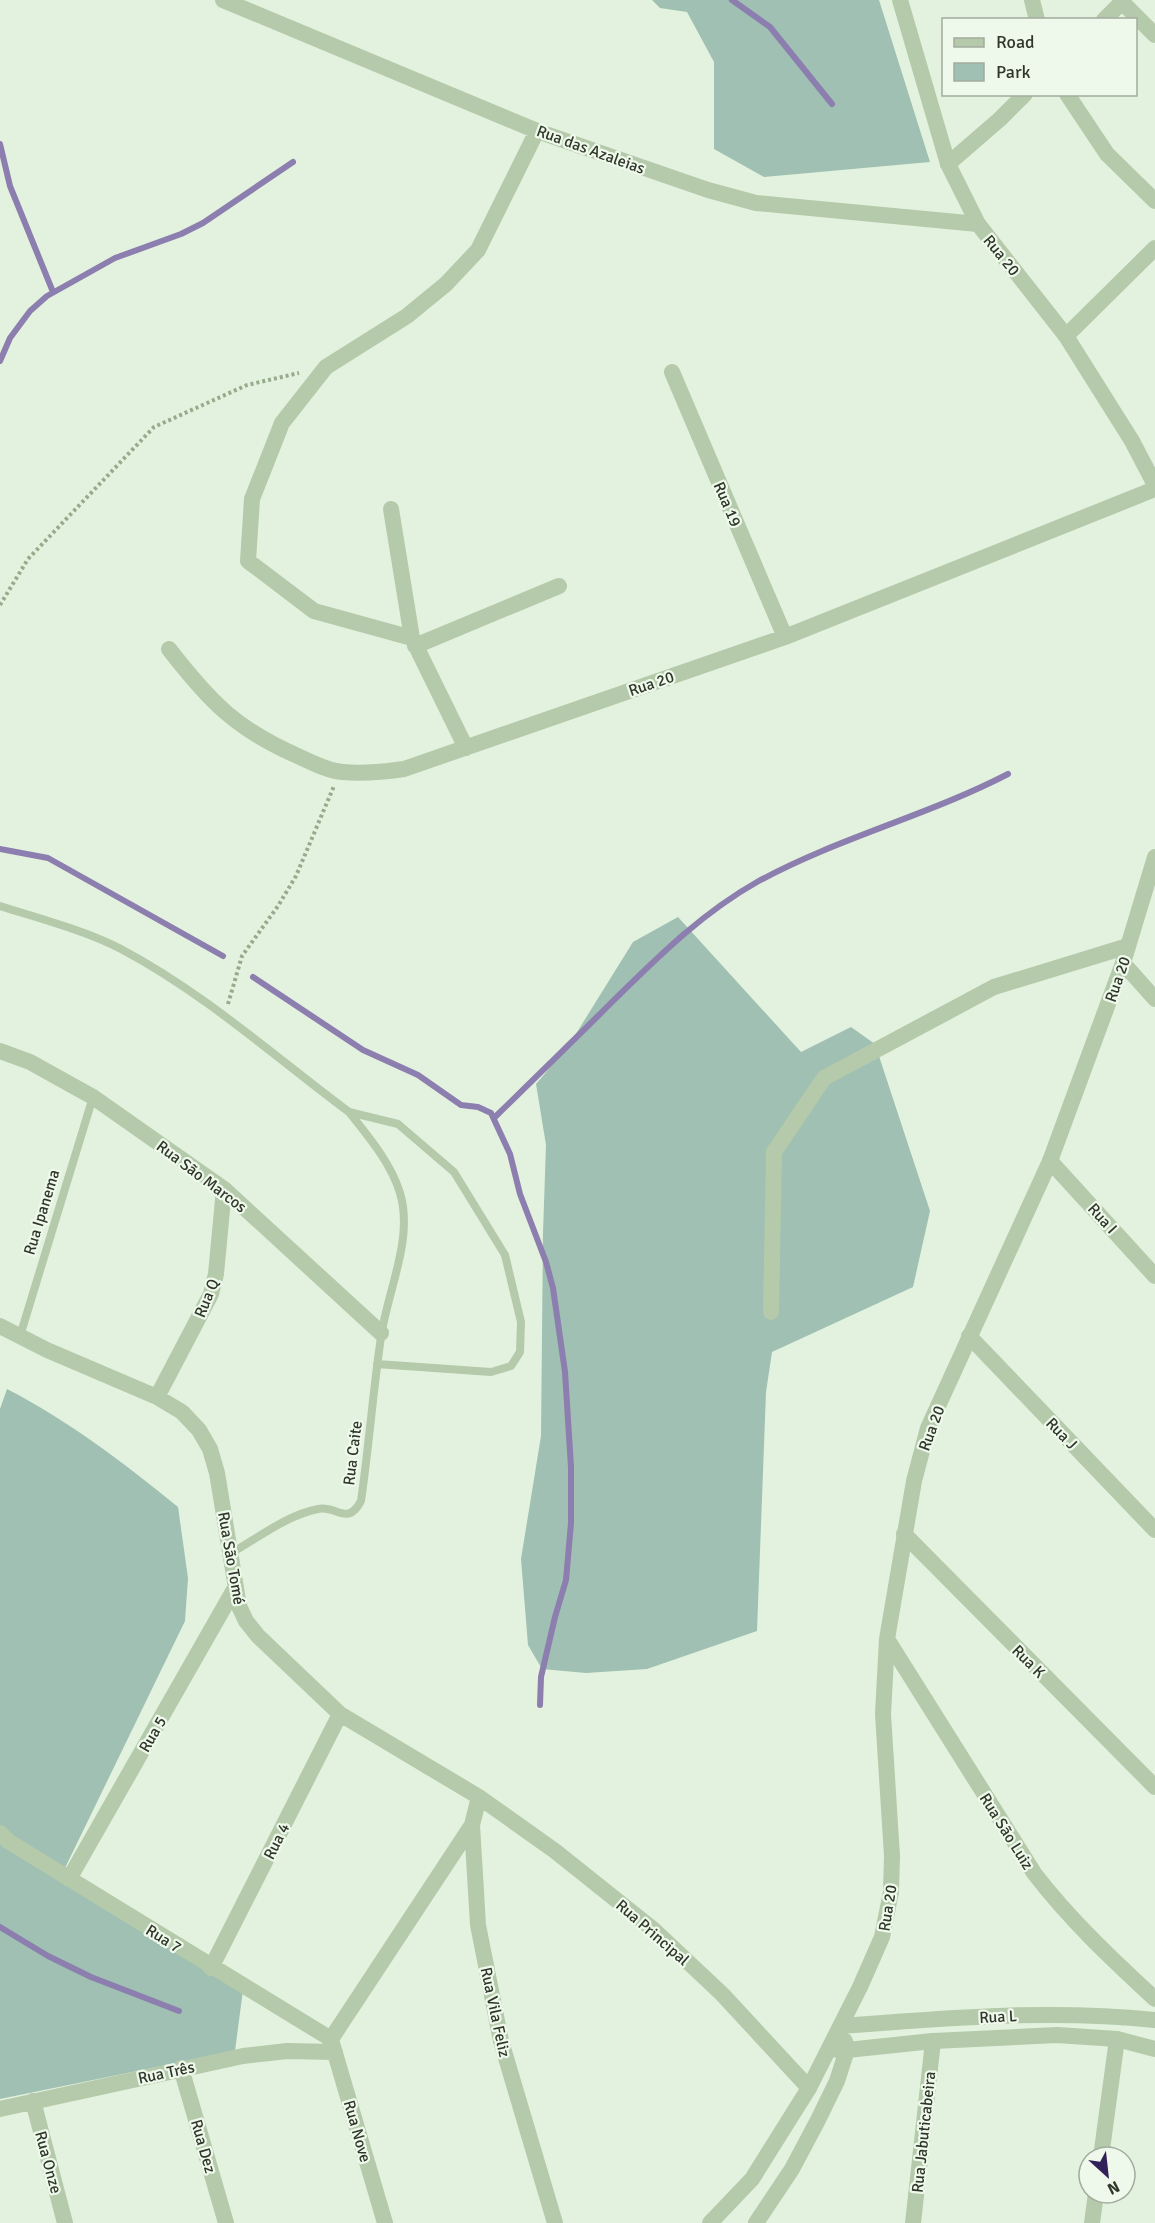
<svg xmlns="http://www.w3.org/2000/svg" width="1155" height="2223" viewBox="0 0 1155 2223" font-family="Signika,sans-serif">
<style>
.green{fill:#9fc0b2}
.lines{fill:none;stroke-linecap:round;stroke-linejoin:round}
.stream{stroke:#8c7eae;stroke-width:6}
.path{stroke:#96ab8c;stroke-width:4;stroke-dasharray:3 3;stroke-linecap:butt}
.service{stroke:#b4caaa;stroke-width:8}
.minor{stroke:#b4caaa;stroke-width:16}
.tertiary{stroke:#b4caaa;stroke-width:16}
.labels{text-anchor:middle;stroke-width:4.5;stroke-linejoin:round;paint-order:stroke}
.street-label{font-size:16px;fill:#30372a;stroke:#eef9eb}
</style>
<rect width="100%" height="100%" fill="#e3f2de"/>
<!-- green -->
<path class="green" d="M652 0H879L930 162 764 177 714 149V62L687 12 660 8Z
M678 917 801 1052 851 1027 875 1044 930 1211 913 1287 772 1352 766 1392 757 1631 647 1669 586 1673 542 1669 528 1645 521 1559 541 1436 543 1233 546 1145 536 1084 569 1045 633 942Z
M7 1389C69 1421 124 1463 178 1507L188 1578 185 1621 65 1868 243 1990 235 2051 0 2099V1409Z"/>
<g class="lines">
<!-- stream -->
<path class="stream" d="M732 0 770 27 832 104
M0 144 10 186 53 292
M0 361 10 338 30 311 47 296 115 258 181 234 203 223 293 162
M0 849 48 858 223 956
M253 977 363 1050 418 1075 461 1105 478 1107 491 1113 510 1154 520 1194 546 1262 553 1288 565 1372 571 1467V1523L566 1580 555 1617 541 1677 540 1705
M494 1118C534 1079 574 1040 614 1000 659 956 702 913 757 882 837 838 927 816 1008 774
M0 1927 48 1956 91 1977 179 2011"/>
<!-- path -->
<path class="path" d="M0 605 28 559 154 427 247 385 299 373
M228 1004 242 956 278 906 296 876 334 786"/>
<!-- service -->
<path class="service" d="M0 906C38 918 87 931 121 949 204 993 274 1056 349 1112 368 1136 391 1163 400 1193 414 1239 387 1292 381 1337 373 1391 369 1446 361 1501 347 1527 337 1505 318 1509 287 1515 258 1538 231 1553
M349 1112 398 1124 454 1172 505 1255 521 1322 520 1352 511 1366 491 1372 377 1364
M20 1336 93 1097"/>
<!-- minor -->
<path class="minor" d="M223 0 537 131 708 190 756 203 978 224
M1032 0 1037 20
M1122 2 1155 35
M1104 20 1124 0
M1067 94 1107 154 1155 201
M948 164 1000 119 1025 94
M1066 336 1155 248
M672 372 785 637
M391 509 412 638 466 748
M412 638 314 611 248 561 252 499 282 423 326 367 407 316 446 284 478 250 537 131
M415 646 559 586
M169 649C210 702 237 730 300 757 313 763 329 771 343 772 364 774 383 772 404 769L785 637 1155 489
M1123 963 1155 999
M0 1051 30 1062 93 1097 224 1189 381 1333
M1050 1161 1155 1276
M771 1312 774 1152 824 1078 994 987 1128 946
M0 1326 47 1350 157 1397 182 1412 199 1430 210 1449 217 1473 239 1606 246 1621 258 1636 340 1714 479 1797 555 1851 654 1930 722 1994 809 2088
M969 1336 1155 1530
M157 1397 211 1294 216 1274 224 1189
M904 1534 1155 1787
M479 1797 472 1825 478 1925 501 2041 555 2223
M0 1833 8 1841 331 2039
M69 1879 235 1588
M211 1968 340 1714
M331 2039 472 1825
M332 2043 385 2223
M181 2068 226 2223
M33 2101 65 2223
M0 2109 243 2056 287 2051 335 2052
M1101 2157 1117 2039
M913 2223 933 2041
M1092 2223 1096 2193"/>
<!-- tertiary -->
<path class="tertiary" d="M900 0 948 164 978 224 1066 336 1132 441 1155 485
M887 1639 1034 1873C1070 1920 1112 1959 1155 1999
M841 2026C945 2018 1050 2009 1155 2020
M829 2049 847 2050 933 2041 1057 2035 1117 2039 1155 2049
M710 2223 752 2179 809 2088 860 1987 882 1937 891 1892 892 1856 883 1714 887 1639 914 1481 928 1428 1050 1161 1123 963 1155 857
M756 2223 792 2169 818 2120 837 2081 847 2050 845 2041"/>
</g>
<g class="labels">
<!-- street labels -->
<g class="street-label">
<text transform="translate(591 149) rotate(20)" y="6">Rua das Azaleias</text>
<text transform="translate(1002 255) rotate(51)" y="6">Rua 20</text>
<text transform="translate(728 504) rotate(67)" y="6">Rua 19</text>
<text transform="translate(651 683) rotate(-19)" y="6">Rua 20</text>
<text transform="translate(1117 979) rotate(-71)" y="6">Rua 20</text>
<text transform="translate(202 1176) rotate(37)" y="6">Rua São Marcos</text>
<text transform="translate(41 1212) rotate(-73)" y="6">Rua Ipanema</text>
<text transform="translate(1103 1218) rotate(48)" y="6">Rua I</text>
<text transform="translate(206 1298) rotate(-68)" y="6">Rua Q</text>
<text transform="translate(931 1428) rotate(-70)" y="6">Rua 20</text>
<text transform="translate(1062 1433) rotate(46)" y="6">Rua J</text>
<text transform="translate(352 1453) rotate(-83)" y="6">Rua Caite</text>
<text transform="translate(232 1558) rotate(80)" y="6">Rua São Tomé</text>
<text transform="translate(1029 1661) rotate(45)" y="6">Rua K</text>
<text transform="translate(152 1734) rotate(-60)" y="6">Rua 5</text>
<text transform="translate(1007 1831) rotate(58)" y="6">Rua São Luiz</text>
<text transform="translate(276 1841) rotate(-63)" y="6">Rua 4</text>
<text transform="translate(887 1908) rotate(-81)" y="6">Rua 20</text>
<text transform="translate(653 1932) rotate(41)" y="6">Rua Principal</text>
<text transform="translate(164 1938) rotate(32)" y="6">Rua 7</text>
<text transform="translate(496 2012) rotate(78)" y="6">Rua Vila Feliz</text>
<text transform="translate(998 2016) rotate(-3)" y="6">Rua L</text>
<text transform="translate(166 2072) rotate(-12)" y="6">Rua Três</text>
<text transform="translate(358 2131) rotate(74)" y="6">Rua Nove</text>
<text transform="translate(923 2132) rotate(-84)" y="6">Rua Jabuticabeira</text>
<text transform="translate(204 2146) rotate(74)" y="6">Rua Dez</text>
<text transform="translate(49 2162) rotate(75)" y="6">Rua Onze</text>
</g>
</g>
<!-- legend -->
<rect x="942" y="18" width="195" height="78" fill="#eef9eb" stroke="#a2ab9e" stroke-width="1.5"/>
<rect x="954" y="38" width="30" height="9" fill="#b4caaa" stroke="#a2ab9e" stroke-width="1.5"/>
<text x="996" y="48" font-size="18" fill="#30372a">Road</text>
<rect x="954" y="63" width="30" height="18" fill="#9fc0b2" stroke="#a2ab9e" stroke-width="1.5"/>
<text x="996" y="78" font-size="18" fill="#30372a">Park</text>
<!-- north arrow -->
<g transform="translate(1107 2175) rotate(153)"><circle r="28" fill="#eef9eb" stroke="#a2ab9e" stroke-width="1.5"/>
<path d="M0-4.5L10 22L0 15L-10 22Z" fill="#322058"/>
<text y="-9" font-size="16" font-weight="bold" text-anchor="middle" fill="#30372a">N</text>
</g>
</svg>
